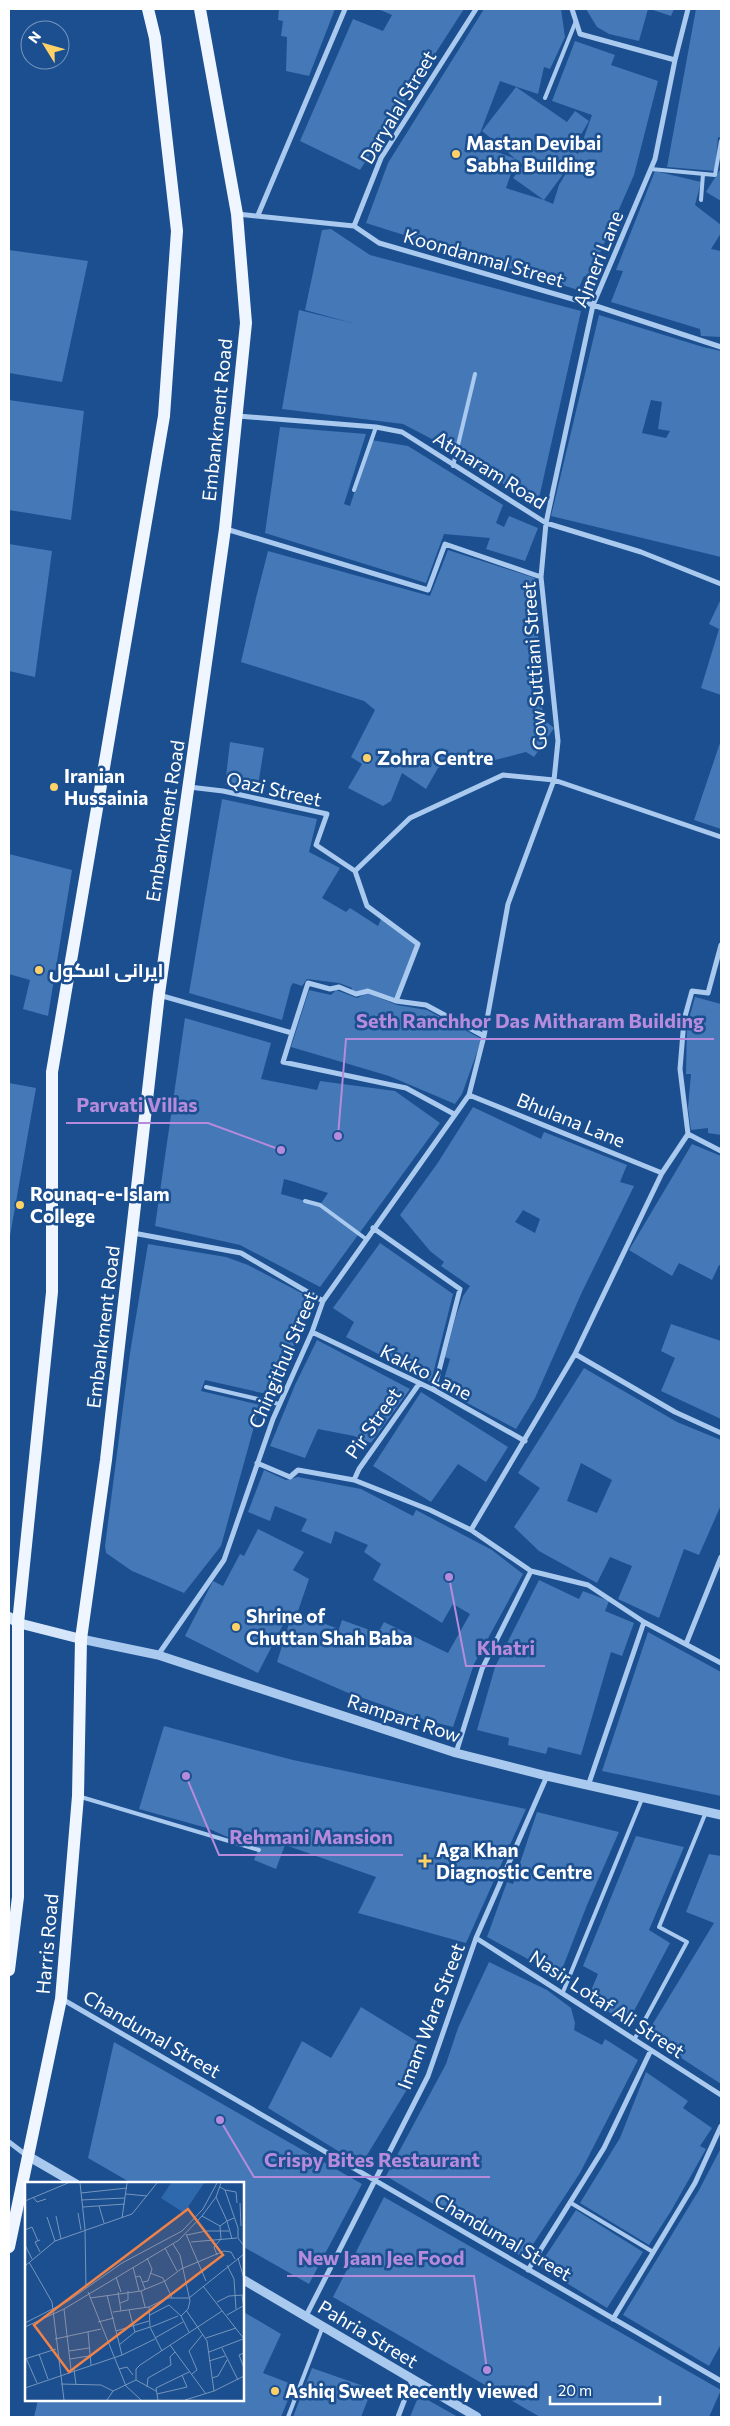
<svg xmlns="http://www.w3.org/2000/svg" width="730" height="2426" viewBox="0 0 730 2426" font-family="Commissioner,Cairo,sans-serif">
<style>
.building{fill:#4478b7;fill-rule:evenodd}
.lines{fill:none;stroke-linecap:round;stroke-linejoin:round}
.service{stroke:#a9c9ee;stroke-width:4}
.minor{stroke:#a9c9ee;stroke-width:5}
.tertiary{stroke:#a9c9ee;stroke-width:9}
.secondary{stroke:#d6e6fa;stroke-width:10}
.primary{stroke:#f0f6ff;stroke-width:12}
.poi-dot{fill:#ffd166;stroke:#1b4f8f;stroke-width:2}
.labels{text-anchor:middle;stroke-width:5;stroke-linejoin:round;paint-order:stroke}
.street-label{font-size:19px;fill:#fff;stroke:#1b4f8f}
.poi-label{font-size:19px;font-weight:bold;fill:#fff;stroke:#1b4f8f;text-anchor:start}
.inset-road{fill:none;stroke:#7695bc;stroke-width:1}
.view{fill:#ee8249;fill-opacity:0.15;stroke:#ee8249;stroke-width:2.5}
.inset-edge{fill:none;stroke:#fff;stroke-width:2.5}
.leader{fill:none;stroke:#b68bdc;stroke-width:2}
.callout-dot{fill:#b68bdc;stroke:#1b4f8f;stroke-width:2}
.callout-label{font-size:20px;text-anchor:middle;font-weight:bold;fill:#b68bdc;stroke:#1b4f8f;stroke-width:5;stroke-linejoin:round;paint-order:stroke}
</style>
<rect width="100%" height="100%" fill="#1b4f8f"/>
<!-- building -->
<path class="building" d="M279 9H335L309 76 286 71 287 37 281 36 283 21 278 20Z
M378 9H464L360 170 300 141 353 19 383 31 392 15Z
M484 9H561L565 37 550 69 544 67 538 94 514 86 500 81 476 144 516 159 506 188 544 200 513 178 523 165 518 161 482 131 516 87 567 122 575 111 589 121 572 150 578 154 592 115 552 101 575 41 615 55 611 65 658 81 634 175 589 278 584 276 578 290 366 223 388 163ZM575 158 559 185 553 204 544 200Z
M586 9H648L639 41 609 34 597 27Z
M650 9H674L671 16Z
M696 9H721V138L718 137 715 171 667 167Z
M721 168V201L706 192Z
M655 171 701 182 695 205 721 225V233L711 249 721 251V337L701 336 700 329 611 302 623 271 616 270Z
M331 229 370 255 581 311 537 507 455 451 403 424 282 409 299 310 352 323 305 310 322 230Z
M9 250 88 261 62 382 9 373Z
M599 315 703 347 721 351V557L551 516ZM651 400 662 402 658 429 670 431 666 438 642 433Z
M9 400 84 411 71 520 9 510Z
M280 427 366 434 344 504 350 506 371 440 408 446 503 505 496 523 504 527 509 516 538 528 525 561 486 549 490 538 444 534 426 583 265 533Z
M9 544 52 551 35 677 9 671Z
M448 550 535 578 543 719 554 728 534 757 526 752 495 760 476 754 438 768 426 789 402 773 391 801 383 806 348 788 362 764 351 757 375 710 364 701 241 662 256 598 268 551 430 596Z
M721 599V695L701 688 719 629 709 624Z
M721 740V829L694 820Z
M230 742 264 748 257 792 225 785Z
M222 799 317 819 309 852 340 868 322 898 346 912 350 908 378 926 382 917 418 944 396 1001 368 991 351 992 352 988 339 983 307 979 302 986 293 983 291 986 282 1020 189 993Z
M9 854 72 870 48 1016 23 1009 30 980 9 974Z
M309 990 331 995 336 990 357 998 368 993 397 1005 427 1010 480 1038V1044L462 1094 455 1104 389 1076 291 1047Z
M695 997 721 1004V1135L708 1133V1128L691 1130 688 1108 691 1074H686L687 1026Z
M185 1018 271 1043 261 1079 317 1090 320 1081 395 1091 440 1123 320 1287 240 1245 155 1226ZM284 1179 295 1182 328 1193 320 1205 281 1194Z
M9 1083 36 1088 10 1236H9Z
M473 1107 541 1139 544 1132 627 1165 620 1182 634 1186 582 1292 535 1398 516 1429 441 1389 450 1359 445 1357 456 1316 463 1296 470 1286 441 1266 444 1262 430 1251 400 1215 437 1164ZM523 1210 540 1219 535 1233 515 1222Z
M692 1144 721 1156V1266L719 1265 712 1280 679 1263 672 1276 629 1250Z
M380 1243 453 1294 431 1382 346 1337 354 1322 333 1308Z
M148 1244 226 1257 248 1265 309 1297 313 1304 271 1395 205 1380 201 1391 260 1405 221 1546 184 1593 132 1571 106 1553 105 1546 130 1353Z
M671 1324 721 1341V1419L661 1391 675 1358 661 1351Z
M317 1340 410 1389 371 1443 354 1436 318 1429 305 1458 270 1446 295 1385Z
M584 1368 677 1422 721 1440V1505L699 1555 684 1549 659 1618 618 1599 632 1566 610 1557 597 1583 539 1551 514 1527 540 1488 518 1473ZM581 1463 612 1480 597 1513 567 1501Z
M421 1392 508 1447 486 1482 458 1464 431 1502 373 1466Z
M264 1470 286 1480 298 1477 361 1489 413 1516 416 1510 492 1550 523 1574 474 1664 453 1727 425 1720 346 1692 277 1662 290 1620 268 1608 286 1619 258 1673 185 1636 213 1581 223 1586 240 1554 244 1556 258 1529 304 1552 293 1570 309 1579 297 1614 339 1629 342 1620 378 1633 384 1622 448 1653 470 1614 453 1604 442 1623 373 1580 381 1564 364 1552 368 1545 335 1531 331 1544 301 1531 307 1519 275 1506 270 1521 248 1512Z
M539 1580 579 1599 583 1591 609 1601 605 1611 634 1623 622 1656 611 1652 581 1755 548 1747 546 1754 508 1745 509 1738 477 1730 495 1667Z
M648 1632 721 1672V1796L602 1771Z
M164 1726 293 1760 526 1809 466 1943 358 1913 376 1877 285 1845 276 1869 254 1860 258 1850 207 1828 139 1809Z
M537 1812 619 1832 587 1905 561 1972 537 1964 487 1937 507 1882 513 1884Z
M636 1836 684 1847 649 1930 670 1943 627 2024 588 1998 598 1974 583 1966Z
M709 1854 721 1856V2084L646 2035 714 1923 686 1912Z
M489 1962 547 1990 571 2008 575 2023 574 2030 602 2045 605 2039 638 2060 580 2173 524 2258 386 2176 446 2064 458 2028Z
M361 2007 426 2047 406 2091 361 2165 268 2108 302 2041 331 2058Z
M114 2042 362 2184 309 2284 242 2246V2184H133L88 2158Z
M646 2072 688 2101 683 2108 712 2128 700 2146 706 2149 671 2211 649 2245 580 2203 620 2138Z
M721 2148V2344L709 2366 623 2315 699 2190Z
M384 2197 721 2390 709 2417H540L333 2297Z
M576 2210 643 2252 607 2308 539 2266Z
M242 2311 281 2334 263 2373 294 2385 281 2417H34L38 2400H242Z
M312 2368 372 2389 361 2417H293Z
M419 2395 458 2417H410Z"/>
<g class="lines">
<!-- service -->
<path class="service" d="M545 98 576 21
M651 169 715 175 721 141
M701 200 703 174
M453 466 475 374
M354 490 376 427
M305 1201 320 1205 366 1239
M206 1387 279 1404
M81 1797 259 1850
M563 1992 642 1799
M634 2040 687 1942 659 1927 706 1812
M571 2203 653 2252
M288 2417 323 2326"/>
<!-- minor -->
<path class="minor" d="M572 9 580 34 675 60
M237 214 354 226 379 243 593 305 721 347
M258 215 345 9
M354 226 381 158 476 9
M238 416 376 427 402 432 546 523 641 552 721 584
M226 529 428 590 445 544 541 577
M189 787 223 791 327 814 316 845 355 871 367 906 418 944 396 1001
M355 871 410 818 503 775 554 780 721 837
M159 995 292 1033 283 1062 406 1088 454 1114
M292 1033 308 983 330 989 339 987 356 994 368 991 396 1001 426 1005 484 1036
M469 1095 662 1173
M688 1134 721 1151
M373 1228 460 1289 434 1390
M133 1233 241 1253 323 1301
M312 1332 434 1390 525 1441
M575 1354 675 1412 721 1433
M257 1463 290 1477 298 1470 354 1480 430 1510 471 1530 531 1571 588 1585 644 1622 721 1663
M354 1480 359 1469 419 1384
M471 1530 575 1354 662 1173 688 1134 680 1069 684 1020 692 991 708 993 721 945
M686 1644 721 1557
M158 1655 224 1560 273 1419 312 1332 323 1301 469 1095 484 1036 508 904 554 780 558 741 541 577 546 523 593 305 655 159 675 60 688 9
M456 1753 482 1669 531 1571
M588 1786 644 1622
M476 1938 721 2095
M62 1999 721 2381
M9 2142 26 2155
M528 2270 604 2148 651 2050
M306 2316 428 2076 476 1938 547 1776
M613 2319 695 2183 721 2126
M398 2417 412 2380"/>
<!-- tertiary -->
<path class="tertiary" d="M81 1639 158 1655 456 1753 547 1776 721 1815
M28 2156 76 2184
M242 2279 477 2417"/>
<!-- secondary -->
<path class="secondary" d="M9 1617 18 1623 81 1639"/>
<!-- primary -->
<path class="primary" d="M9 1970 18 1897V1623L52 1292V1072L164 416 177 231 155 38 148 9
M9 2247 61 1999 78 1796 81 1639 106 1460 159 994 225 529 246 323 237 214 200 9"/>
</g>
<!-- markers -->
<g class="poi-dot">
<circle cx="456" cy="154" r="5"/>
<circle cx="367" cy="758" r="5"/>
<circle cx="54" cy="787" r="5"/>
<circle cx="39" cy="970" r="5"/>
<circle cx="20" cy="1205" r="5"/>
<circle cx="236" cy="1627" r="5"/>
<path d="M422.5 1853.5h5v5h5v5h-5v5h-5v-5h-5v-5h5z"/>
<circle cx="275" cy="2391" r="5"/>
</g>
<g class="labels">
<!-- street labels -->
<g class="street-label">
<text transform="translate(398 107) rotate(-59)" y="7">Daryalal Street</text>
<text transform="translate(484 258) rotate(16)" y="7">Koondanmal Street</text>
<text transform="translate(598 259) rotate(-68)" y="7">Ajmeri Lane</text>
<text transform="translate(217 420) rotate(-84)" y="7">Embankment Road</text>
<text transform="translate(490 470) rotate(32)" y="7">Atmaram Road</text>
<text transform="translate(534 666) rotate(-94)" y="7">Gow Suttiani Street</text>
<text transform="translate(274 789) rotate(13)" y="7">Qazi Street</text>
<text transform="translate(165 821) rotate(-81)" y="7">Embankment Road</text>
<text transform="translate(571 1120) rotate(22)" y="7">Bhulana Lane</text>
<text transform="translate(103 1327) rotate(-83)" y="7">Embankment Road</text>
<text transform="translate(283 1360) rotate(-67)" y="7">Chingithul Street</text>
<text transform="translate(426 1372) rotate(27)" y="7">Kakko Lane</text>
<text transform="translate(373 1423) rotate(-55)" y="7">Pir Street</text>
<text transform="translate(404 1718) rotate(18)" y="7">Rampart Row</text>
<text transform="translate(47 1944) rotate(-85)" y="7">Harris Road</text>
<text transform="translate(607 2004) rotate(33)" y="7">Nasir Lotaf Ali Street</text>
<text transform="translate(431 2016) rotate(-69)" y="7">Imam Wara Street</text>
<text transform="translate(152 2034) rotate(30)" y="7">Chandumal Street</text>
<text transform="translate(503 2237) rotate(30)" y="7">Chandumal Street</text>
<text transform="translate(368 2334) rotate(31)" y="7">Pahria Street</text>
</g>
<!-- poi labels -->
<g class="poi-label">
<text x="466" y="150">Mastan Devibai<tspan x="466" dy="22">Sabha Building</tspan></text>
<text x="377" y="765">Zohra Centre</text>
<text x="64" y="783">Iranian<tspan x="64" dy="22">Hussainia</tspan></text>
<text x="49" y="977">ایرانی اسکول</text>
<text x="30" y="1201">Rounaq-e-Islam<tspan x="30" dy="22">College</tspan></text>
<text x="246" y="1623">Shrine of<tspan x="246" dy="22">Chuttan Shah Baba</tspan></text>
<text x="436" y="1857">Aga Khan<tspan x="436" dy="22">Diagnostic Centre</tspan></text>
<text x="285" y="2398">Ashiq Sweet Recently viewed</text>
</g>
</g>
<!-- overview -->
<g transform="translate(25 2182)">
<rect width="219" height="219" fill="#1b4f8f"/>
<path d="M146 1H179L159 31 136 16Z" fill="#2e69ad"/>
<path class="inset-road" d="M55 1 60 47 61 106M195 5 200 8 213 46V56L219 64M200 8 211 10 212 21M56 11 102 6M101 12 122 14M8 15 12 20 21 17M191 15 202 39 195 44M56 18 100 16M0 19 43 1M215 21 216 44M74 24 79 41M58 25 100 22M53 31 56 48M31 34 36 57M177 34 195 44 196 57M22 35 30 59M97 36 102 1M0 48 7 45 13 59M161 52 181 99M162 53 181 49H204M207 57 202 39 209 36M166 60 212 56M148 62 155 73 165 119 163 127 156 134M0 63 7 77M140 66 152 89M15 70 10 60 15 58M192 73 189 65 196 57M213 76 219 97M4 80 27 120 39 218M202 83 209 97 211 127M0 84 30 59 107 32 132 1M108 85 114 109M125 91 138 96 147 116M91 95 96 110M111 95 115 94 120 107M118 100 123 99 127 87 122 76M178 104 219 157M116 109 120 125M63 110 101 204 116 218M93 110 96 129M82 113 97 173M217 113 219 128M65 116 116 109 140 99 156 87 199 69 206 70 210 77M192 120 204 114 219 113M95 121 103 118V109M124 125 125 145 137 169M39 127 46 188M104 128 110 150M161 128 182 159 189 209M88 130 124 125 142 116H164L219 72M125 133 144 123 156 134 164 150M202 133 218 124M73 140 89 136M0 141 43 119 97 81 157 49 178 27 192 1M107 144 124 139M0 145 39 127 154 58 177 34 191 15 196 1M126 145 153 134M91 149 107 144M63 150 66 183M130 156 158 140M181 156 211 146M30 157 76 147M94 163 110 150 125 145M145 163 181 212M197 166 213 198M44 169 64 166M184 170 218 157M219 171 214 173 219 186M14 172 23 197M1 176 12 201M0 177 31 167M45 177 64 174M184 179 200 174M49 187 51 203M94 187 102 185 108 193M167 192 172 188 164 169 178 152M187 196 193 194 202 178M111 198 131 209M36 202 76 203 88 209M122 205 123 196 146 183 145 175 150 170M0 206 97 173 130 157M132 212 162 205 157 193M82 218 88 209 111 198V187L115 183 197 129M133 218 131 206 164 190M160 218 189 209 219 194"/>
<path class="view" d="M163 27 198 73 44 190 9 143Z"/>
<rect width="219" height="219" class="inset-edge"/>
</g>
<!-- callouts -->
<path class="leader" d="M338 1136L346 1039H714M281 1150L208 1123H66M449 1577L466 1666H545M186 1776L219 1855H403M220 2120L254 2177H490M487 2370L474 2276H287"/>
<g class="callout-dot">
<circle cx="338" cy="1136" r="5"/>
<circle cx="281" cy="1150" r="5"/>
<circle cx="449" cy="1577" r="5"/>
<circle cx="186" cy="1776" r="5"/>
<circle cx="220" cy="2120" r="5"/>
<circle cx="487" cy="2370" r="5"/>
</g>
<g class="callout-label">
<text x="530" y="1028">Seth Ranchhor Das Mitharam Building</text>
<text x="137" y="1112">Parvati Villas</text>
<text x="506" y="1655">Khatri</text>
<text x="311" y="1844">Rehmani Mansion</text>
<text x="372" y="2167">Crispy Bites Restaurant</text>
<text x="381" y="2265">New Jaan Jee Food</text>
</g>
<!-- border -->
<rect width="730" height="2426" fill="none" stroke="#ffffff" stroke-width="20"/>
<!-- north arrow -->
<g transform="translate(45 45) rotate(307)"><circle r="24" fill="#1b4f8f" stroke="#7695bc"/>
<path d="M0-4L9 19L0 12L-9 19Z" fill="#ffd166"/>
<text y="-8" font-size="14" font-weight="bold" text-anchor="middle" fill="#ffffff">N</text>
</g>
<!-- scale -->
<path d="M550 2396v8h110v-8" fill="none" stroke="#ffffff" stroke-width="2.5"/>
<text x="558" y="2396" font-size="15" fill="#ffffff" stroke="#1b4f8f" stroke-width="4" paint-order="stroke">20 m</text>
</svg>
